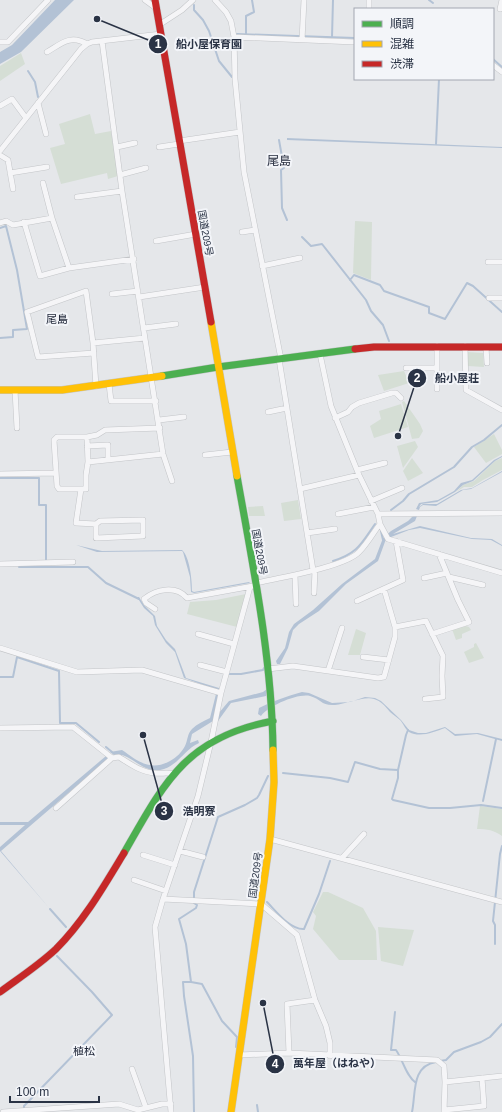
<svg xmlns="http://www.w3.org/2000/svg" width="502" height="1112" viewBox="0 0 502 1112" font-family="Helvetica,'Noto Sans JP',sans-serif">
<style>
.green{fill:#d5ded5}
.water{fill:#b3c2d5}
.lines{fill:none;stroke-linecap:round;stroke-linejoin:round}
.stream{stroke:#b3c2d5;stroke-width:2}
.street-casing{stroke:#c3c5c8;stroke-width:6}
.fast-casing{stroke:#c3c5c8;stroke-width:8}
.slow-casing{stroke:#c3c5c8;stroke-width:8}
.jam-casing{stroke:#c3c5c8;stroke-width:8}
.street{stroke:#f5f5f7;stroke-width:5}
.fast{stroke:#4caf50;stroke-width:7}
.slow{stroke:#ffc107;stroke-width:7}
.jam{stroke:#c62828;stroke-width:7}
.labels{text-anchor:middle;stroke-width:4;stroke-linejoin:round;paint-order:stroke}
.street-label{font-size:10px;fill:#2a3345;stroke:#f3f5f9}
.neighbourhood-label{font-size:11px;fill:#1d2436;stroke:#f3f5f9}
.quarter-label{font-size:12px;fill:#1d2436;stroke:#f3f5f9}
.leader{fill:none;stroke:#2a3345;stroke-width:1.5}
.callout-dot{fill:#2a3345;stroke:#f3f5f9;stroke-width:1.5}
.mark-label{font-size:12px;text-anchor:middle;font-weight:bold;fill:#fff}
.callout-label{font-size:11px;text-anchor:middle;font-weight:bold;fill:#2a3345;stroke:#f3f5f9;stroke-width:4;stroke-linejoin:round;paint-order:stroke}
</style>
<rect width="100%" height="100%" fill="#e5e7ea"/>
<!-- green -->
<path class="green" d="M21 53 25 64 0 81V66Z
M90 114 95 134 111 131 118 176 108 179 107 173 61 184 50 148 65 144 59 124Z
M355 221 372 222 371 280 353 273Z
M467 352 483 353 484 367 468 366Z
M404 371 409 383 384 391 378 375Z
M404 401 420 424 423 431 419 438 412 439 402 402Z
M401 404 408 427 374 438 370 426 381 419 379 411Z
M494 434 502 450V454L486 463 474 447Z
M415 441 418 447 403 468 397 446Z
M412 458 423 473 408 481 403 471Z
M502 458V470L483 480 472 487H464L456 492 463 485 474 481 495 461Z
M298 500 301 519 284 521 281 503Z
M263 506 265 516H249L248 507Z
M246 594 237 627 187 614 190 602 216 600Z
M466 626 469 627 471 630 462 634V638L456 640 452 629Z
M356 629 366 633 360 655H348Z
M476 643 484 658 469 663 464 652 474 647V644Z
M480 806 502 809V836C494 830 487 829 477 829Z
M323 892H328L363 908 376 931 377 960H339L313 929 316 916 313 912Z
M378 927 414 930 403 966 381 961Z"/>
<!-- water -->
<path class="water" d="M55 0H74L21 52 0 64V52L12 45Z
M287 138 502 147V148L287 140Z
M502 456V457L495 461 473 481 463 485 455 492 437 502 421 504 419 507 423 504H437L461 490 472 488 502 471V472L471 489 463 490 436 506 423 505 420 507 419 510 416 509 419 503 438 500 454 491 461 483 472 480 494 460Z
M414 515 417 516 415 521 393 534 420 526 471 538 492 539 502 545V546L491 540 472 539 420 528 409 530 386 539 378 561 346 584 319 611 299 624 293 630 288 648 280 664H277L276 661 285 648 289 632 294 624 313 610 342 584 375 559 383 538 391 531 408 521Z
M76 545 102 551 182 550C190 557 192 581 192 591L194 592 249 582 250 583 194 593 191 592 190 577 183 552 182 551 97 552Z
M137 597H139L144 605 155 616 157 626 166 640 175 649 186 678 219 688 218 714 229 701 263 692 267 689 266 696 231 703 218 721H213L192 734 190 743 198 740 199 743C185 749 179 764 164 769 143 776 130 751 114 755L110 752 122 750C138 761 150 772 170 761 177 757 181 753 185 746 188 740 187 734 192 729 197 724 204 721 210 718L217 690 184 678 175 652 166 643 155 625 153 616 144 608Z
M302 692 309 693 332 703 350 702 365 697 375 698 381 701 401 720 409 730 418 733H426L445 727 455 734 478 733 502 739V741L477 734 455 736 445 728C434 732 420 738 409 732 405 729 403 723 400 720 397 717 393 715 390 712 385 706 381 701 374 699 364 696 346 704 335 705 321 706 321 699 310 696 298 693 268 706 261 716L258 714 259 708C273 701 287 696 302 692Z
M106 756 108 759 1 851 50 909 0 851V847L25 825H0V822H28Z"/>
<g class="lines">
<!-- stream -->
<path class="stream" d="M429 0 433 3
M194 5V10L203 20 209 31 219 61 232 77
M237 34 355 38
M246 35V16L254 12 252 0
M332 37 333 0
M493 59 502 67
M28 71 35 82 38 97
M279 140 284 168 281 170 282 208 287 220
M436 144 439 79
M0 228 6 226 17 270 27 329 13 330V337L0 338
M302 237 311 246 322 244 366 300 371 311 383 325 389 341
M350 280 354 275 380 285 384 291 429 307V313L445 319 467 283 473 286 502 312
M0 478H39V505H46V560
M391 510 403 501 409 494 454 467 472 447 484 440 502 425
M381 531 383 540
M333 561C358 553 361 544 375 524
M19 567H88L106 583 139 599
M228 674H241L263 670 264 668
M0 677H13L17 657 59 671 60 723H76L99 742
M106 747 112 752
M398 770 406 735 408 730
M283 773 330 778 348 782 355 762 380 769 398 770V778L392 799
M393 800 429 808H450L481 805 502 808
M483 801 496 739
M267 902C276 911 290 930 304 929L319 894 330 861
M50 909 66 927
M495 944V925L493 921 500 854 502 846
M191 982 202 984 222 1021 237 1037 236 1047
M395 1012 391 1050H396C403 1060 406 1076 416 1083
M440 1061 446 1060 454 1052 481 1042 490 1037 502 1024
M257 1105 258 1112
M24 1111V1106L112 1015 92 992 57 956
M194 1112 193 1056 184 996 183 982H191L186 944 179 919 196 908 197 905 194 903V892L218 817 245 805 257 798 259 795 268 776
M412 1112C416 1094 411 1066 436 1062"/>
<defs>
<path id="street" d="M145 0 156 8
M215 0 226 12 231 21 234 37 235 79 244 172 281 359
M369 9V0
M500 9 502 0
M159 25 182 10 193 0
M234 37 355 42
M302 40 304 0
M102 41 122 191 163 454 172 481
M0 42H8L48 0
M47 52C61 44 70 34 87 44
M493 65 502 72
M38 103 46 134
M0 106 12 99 26 118
M179 141 240 132
M117 147 135 143
M159 147 179 144
M0 151 81 49 87 44 92 42 161 34
M0 155 8 160 13 189
M10 173 47 167
M120 175 146 168
M43 183 52 218
M77 197 122 191
M24 222 40 276 69 268
M0 223 6 221 13 225 52 218 69 268 134 259
M242 232 255 230
M156 241 196 234
M488 262H502
M262 266 300 258
M112 294 138 291
M139 297 205 287
M489 298H502
M144 328 176 324
M93 343 145 338
M465 346 466 390 502 410
M486 347 487 363
M94 353 38 357 27 312 86 291 93 343 96 386
M320 354 331 406 359 475 378 514 380 524 388 539 502 573
M279 359 313 570
M406 368H437
M109 384 111 401H156
M437 389V346
M15 390 17 428
M268 412 287 408
M335 418 348 412 352 407 359 403 392 393H396L401 398
M159 420 184 417
M57 437H87L88 462 86 475V489H59L57 486 54 440Z
M87 437 97 435 105 430 160 428
M87 446 108 445V460
M205 455 232 452
M88 462 163 454
M357 470 385 463
M0 474 56 473
M81 489 76 523 96 524 100 521 143 520V536L96 538V524
M300 489 359 475
M371 501 402 488
M338 514 374 507
M378 514 502 513
M307 533 335 529
M0 564 73 562
M295 575 296 604
M449 577 483 585
M424 578 447 573
M256 583C278 578 345 567 359 552 367 544 373 533 380 524
M314 593 315 570
M357 601 403 580 396 541
M155 609 146 603 144 599C156 589 176 585 187 598L253 586
M395 627 426 621 443 656 442 676 443 697 425 699
M198 634 234 644
M432 634 469 622 458 600 439 554
M0 648 77 672 142 670 221 693
M363 657 389 660
M200 665 227 672
M268 669 293 666 378 678 384 677 395 637V627L384 589
M328 671 342 628
M0 728 73 727 112 758
M56 808 112 758 119 757C130 764 141 772 155 773 162 774 167 772 174 774
M270 839 502 902
M180 851 203 857
M143 855 175 865
M342 858 364 834
M134 880 166 891
M163 899 261 904 297 935 315 1000 326 1026 330 1043V1056
M289 1053 287 1004 315 1000
M239 1055 289 1053 437 1060 444 1066 445 1082 444 1112
M132 1069 146 1108
M445 1082 502 1076
M444 1110 484 1106 482 1078
M3 1112 119 1104 138 1110 162 1104H171
M171 1112 155 927 163 899 198 796 211 742 221 693 250 587"/>
<path id="fast" d="M162 376 218 367 355 349
M237 476C253 566 272 658 273 750
M124 853C164 783 186 737 273 721"/>
<path id="slow" d="M211 322 237 476
M0 390H62L162 376
M231 1112 270 839 274 782 273 750"/>
<path id="jam" d="M155 0 211 322
M355 349 374 347H502
M0 992C19 978 39 965 56 949 84 921 104 886 124 853"/>
</defs>
<!-- street casing -->
<use href="#street" class="street-casing"/>
<!-- fast casing -->
<use href="#fast" class="fast-casing"/>
<!-- slow casing -->
<use href="#slow" class="slow-casing"/>
<!-- jam casing -->
<use href="#jam" class="jam-casing"/>
<!-- street -->
<use href="#street" class="street"/>
<!-- fast -->
<use href="#fast" class="fast"/>
<!-- slow -->
<use href="#slow" class="slow"/>
<!-- jam -->
<use href="#jam" class="jam"/>
</g>
<g class="labels">
<!-- street labels -->
<g class="street-label">
<text transform="translate(206 233) rotate(80)" y="4">国道209号</text>
<text transform="translate(260 552) rotate(80)" y="4">国道209号</text>
<text transform="translate(255 875) rotate(-82)" y="4">国道209号</text>
</g>
<!-- neighbourhood labels -->
<g class="neighbourhood-label">
<text x="57" y="323">尾島</text>
<text x="84" y="1055">植松</text>
</g>
<!-- quarter labels -->
<g class="quarter-label">
<text x="279" y="165">尾島</text>
</g>
</g>
<!-- callouts -->
<path class="leader" d="M97 19L158 44M398 436L417 378M143 735L164 811M263 1003L275 1064"/>
<g class="callout-dot">
<circle cx="97" cy="19" r="4"/>
<circle cx="398" cy="436" r="4"/>
<circle cx="143" cy="735" r="4"/>
<circle cx="263" cy="1003" r="4"/>
<circle cx="158" cy="44" r="10"/>
<circle cx="417" cy="378" r="10"/>
<circle cx="164" cy="811" r="10"/>
<circle cx="275" cy="1064" r="10"/>
</g>
<g class="mark-label">
<text x="158" y="48">1</text>
<text x="417" y="382">2</text>
<text x="164" y="815">3</text>
<text x="275" y="1068">4</text>
</g>
<g class="callout-label">
<text x="209" y="48">船小屋保育園</text>
<text x="457" y="382">船小屋荘</text>
<text x="199" y="815">浩明寮</text>
<text x="337" y="1067">萬年屋（はねや）</text>
</g>
<!-- legend -->
<rect x="354" y="8" width="140" height="72" fill="#f3f5f9" stroke="#a3a7b1"/>
<rect x="362" y="21" width="20" height="6" fill="#4caf50" stroke="#a3a7b1"/>
<text x="390" y="28" font-size="12" fill="#2a3345">順調</text>
<rect x="362" y="41" width="20" height="6" fill="#ffc107" stroke="#a3a7b1"/>
<text x="390" y="48" font-size="12" fill="#2a3345">混雑</text>
<rect x="362" y="61" width="20" height="6" fill="#c62828" stroke="#a3a7b1"/>
<text x="390" y="68" font-size="12" fill="#2a3345">渋滞</text>
<!-- scale -->
<path d="M10 1096v6h89v-6" fill="none" stroke="#2a3345" stroke-width="2"/>
<text x="16" y="1096" font-size="12" fill="#2a3345" stroke="#f3f5f9" stroke-width="3" paint-order="stroke">100 m</text>
</svg>
